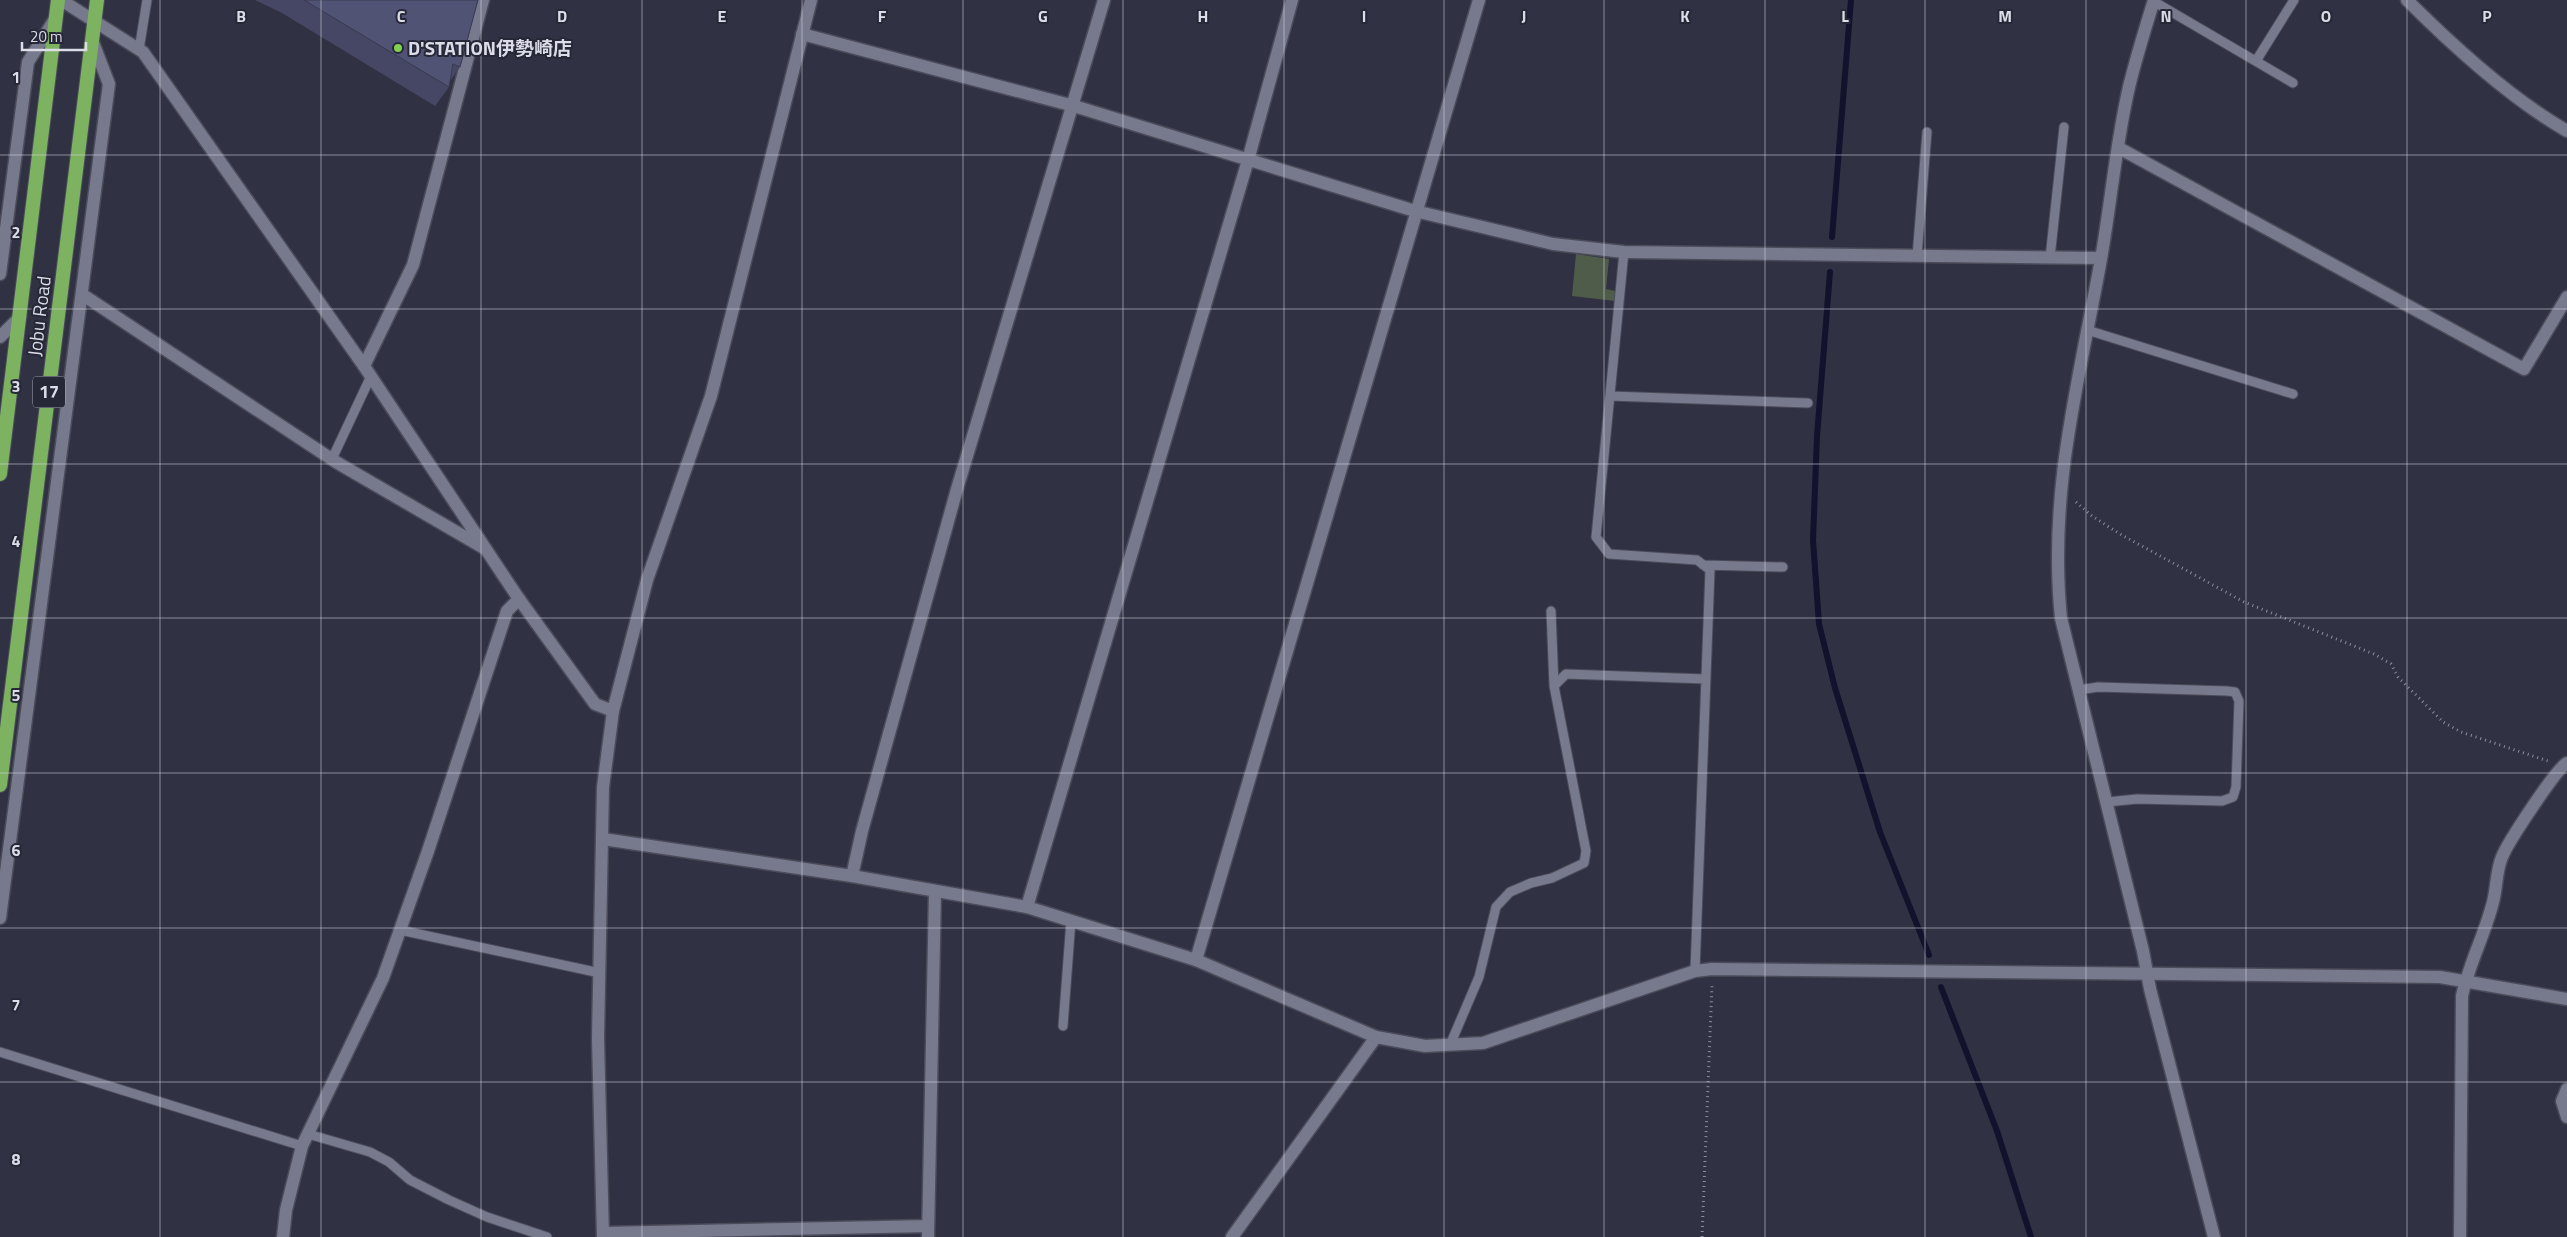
<svg xmlns="http://www.w3.org/2000/svg" width="2567" height="1237" viewBox="0 0 2567 1237" font-family="'Titillium Web','Noto Sans JP',sans-serif">
<style>
.green{fill:#505c4a}
.lines{fill:none;stroke-linecap:round;stroke-linejoin:round}
.stream{stroke:#12122d;stroke-width:6}
.service-casing{stroke:#4b4c5a;stroke-width:11}
.minor-casing{stroke:#4b4c5a;stroke-width:15}
.tertiary-casing{stroke:#4b4c5a;stroke-width:15}
.trunk-casing{stroke:#4b4c5a;stroke-width:16}
.path{stroke:#8d8e9c;stroke-width:3;stroke-dasharray:1 4;stroke-linecap:butt}
.service{stroke:#77798d;stroke-width:9}
.minor{stroke:#77798d;stroke-width:12}
.tertiary{stroke:#77798d;stroke-width:12}
.trunk{stroke:#7cb260;stroke-width:14}
.wall{fill:#464764}
.building{fill:#515374;stroke:#393a51}
.grid{fill:none;stroke:#dcdde8;stroke-width:1;stroke-opacity:0.55}
.poi-dot{fill:#82d04f;stroke:#262737;stroke-width:2}
.labels{text-anchor:middle;stroke-width:4;stroke-linejoin:round;paint-order:stroke}
.shield{fill:#262737;stroke:#a5a6b3;stroke-width:1}
.shield-label{font-size:18px;font-weight:bold;fill:#dcdde8}
.poi-label{font-size:19px;font-weight:bold;fill:#dcdde8;stroke:#262737;text-anchor:start}
.street-label{font-size:19px;fill:#dcdde8;stroke:#262737}
.grid-label{font-size:16px;text-anchor:middle;font-weight:bold;fill:#dcdde8;stroke:#262737;stroke-width:4;stroke-linejoin:round;paint-order:stroke}
</style>
<rect width="100%" height="100%" fill="#303142"/>
<!-- green -->
<path class="green" d="M1576 254 1609 259 1606 289 1615 291V301L1572 296Z"/>
<g class="lines">
<!-- stream -->
<path class="stream" d="M1832 237 1851 0
M1830 272 1817 436 1813 540 1819 624 1835 688 1880 832 1929 955
M1941 987 1997 1131 2031 1237"/>
<defs>
<path id="service" d="M2153 1 2293 83
M139 50 147 0
M2256 61 2294 0
M1624 252 1596 537 1609 554 1697 560 1710 570 1695 971
M1917 256 1927 132
M2050 258 2064 127
M2087 330 2293 394
M1610 396 1808 403
M332 459 371 376
M1703 565 1783 567
M1551 611 1554 686
M2079 690 2098 687 2227 691 2235 692 2239 701 2236 787 2233 797 2222 801 2137 799 2107 802
M400 930 600 973
M1063 1026 1071 920
M1450 1045 1479 977 1496 907 1510 892 1531 883 1552 878 1584 863 1586 851 1554 686 1566 674 1706 679
M0 1052 302 1146
M308 1134 370 1152 389 1162 410 1180 449 1200 487 1217 547 1237"/>
<path id="minor" d="M2154 0C2145 29 2136 58 2129 87 2116 143 2111 202 2101 259 2079 381 2048 492 2061 618L2143 951 2150 989 2214 1237
M2407 0C2452 45 2513 100 2567 131
M802 34 1074 106 1415 211 1553 244 1624 252 2101 258
M2119 148 2524 369 2567 297
M0 274 28 62 55 19
M83 295 336 462 484 548
M0 337 20 317
M364 366 413 265 483 0
M852 876 862 831 957 489 1104 0
M1027 907 1248 160 1292 0
M0 918 109 84 92 40
M1196 960C1291 640 1382 319 1479 0
M2567 1089 2562 1101 2567 1117
M603 1233 928 1226
M283 1237 286 1210 302 1146 383 978 428 851 507 611 519 599
M603 1237 598 1038 603 787 613 711
M928 1237 935 892
M1232 1237 1376 1037
M2460 1237 2462 996C2469 964 2485 934 2493 902 2497 887 2496 871 2502 857 2508 842 2556 769 2567 763"/>
<path id="tertiary" d="M61 0 143 52 364 366 519 599 595 704 613 711 647 580 711 396 811 0
M603 839 852 876 1027 907 1196 960 1376 1037 1425 1046 1483 1043 1695 971 1712 969 2440 977 2567 999"/>
<path id="trunk" d="M0 474 58 0
M0 785 97 0"/>
</defs>
<!-- service casing -->
<use href="#service" class="service-casing"/>
<!-- minor casing -->
<use href="#minor" class="minor-casing"/>
<!-- tertiary casing -->
<use href="#tertiary" class="tertiary-casing"/>
<!-- trunk casing -->
<use href="#trunk" class="trunk-casing"/>
<!-- path -->
<path class="path" d="M2076 502 2092 516 2120 534 2244 602 2374 654 2391 664 2398 677 2443 722 2461 732 2548 761
M1702 1237 1712 985"/>
<!-- service -->
<use href="#service" class="service"/>
<!-- minor -->
<use href="#minor" class="minor"/>
<!-- tertiary -->
<use href="#tertiary" class="tertiary"/>
<!-- trunk -->
<use href="#trunk" class="trunk"/>
</g>
<!-- wall -->
<path class="wall" d="M255 0H478L460 67 450 81 449 87 435 106 282 13Z"/>
<!-- building -->
<path class="building" d="M304 0H478L460 67 453 64 449 87Z"/>
<!-- grid -->
<path class="grid" d="M160 0V1237M321 0V1237M481 0V1237M642 0V1237M802 0V1237M963 0V1237M1123 0V1237M1284 0V1237M1444 0V1237M1604 0V1237M1765 0V1237M1925 0V1237M2086 0V1237M2246 0V1237M2407 0V1237M0 155H2567M0 309H2567M0 464H2567M0 618H2567M0 773H2567M0 928H2567M0 1082H2567"/>
<!-- markers -->
<circle class="poi-dot" cx="398" cy="48" r="5"/>
<g class="labels">
<!-- shield labels -->
<rect class="shield" x="33" y="376.5" width="32" height="31" rx="4"/>
<g class="shield-label">
<text x="49" y="398">17</text>
</g>
<!-- poi labels -->
<g class="poi-label">
<text x="408" y="55">D'STATION伊勢崎店</text>
</g>
<!-- street labels -->
<g class="street-label">
<text transform="translate(39 316) rotate(-83)" y="7">Jobu Road</text>
</g>
</g>
<g class="grid-label">
<text x="241" y="22">B</text>
<text x="401" y="22">C</text>
<text x="562" y="22">D</text>
<text x="722" y="22">E</text>
<text x="882" y="22">F</text>
<text x="1043" y="22">G</text>
<text x="1203" y="22">H</text>
<text x="1364" y="22">I</text>
<text x="1524" y="22">J</text>
<text x="1685" y="22">K</text>
<text x="1845" y="22">L</text>
<text x="2005" y="22">M</text>
<text x="2166" y="22">N</text>
<text x="2326" y="22">O</text>
<text x="2487" y="22">P</text>
<text x="16" y="83">1</text>
<text x="16" y="238">2</text>
<text x="16" y="392">3</text>
<text x="16" y="547">4</text>
<text x="16" y="701">5</text>
<text x="16" y="856">6</text>
<text x="16" y="1011">7</text>
<text x="16" y="1165">8</text>
</g>
<!-- scale -->
<path d="M22 42v8h64v-8" fill="none" stroke="#dcdde8" stroke-width="2.5"/>
<text x="30" y="42" font-size="15" fill="#dcdde8" stroke="#262737" stroke-width="4" paint-order="stroke">20 m</text>
</svg>
